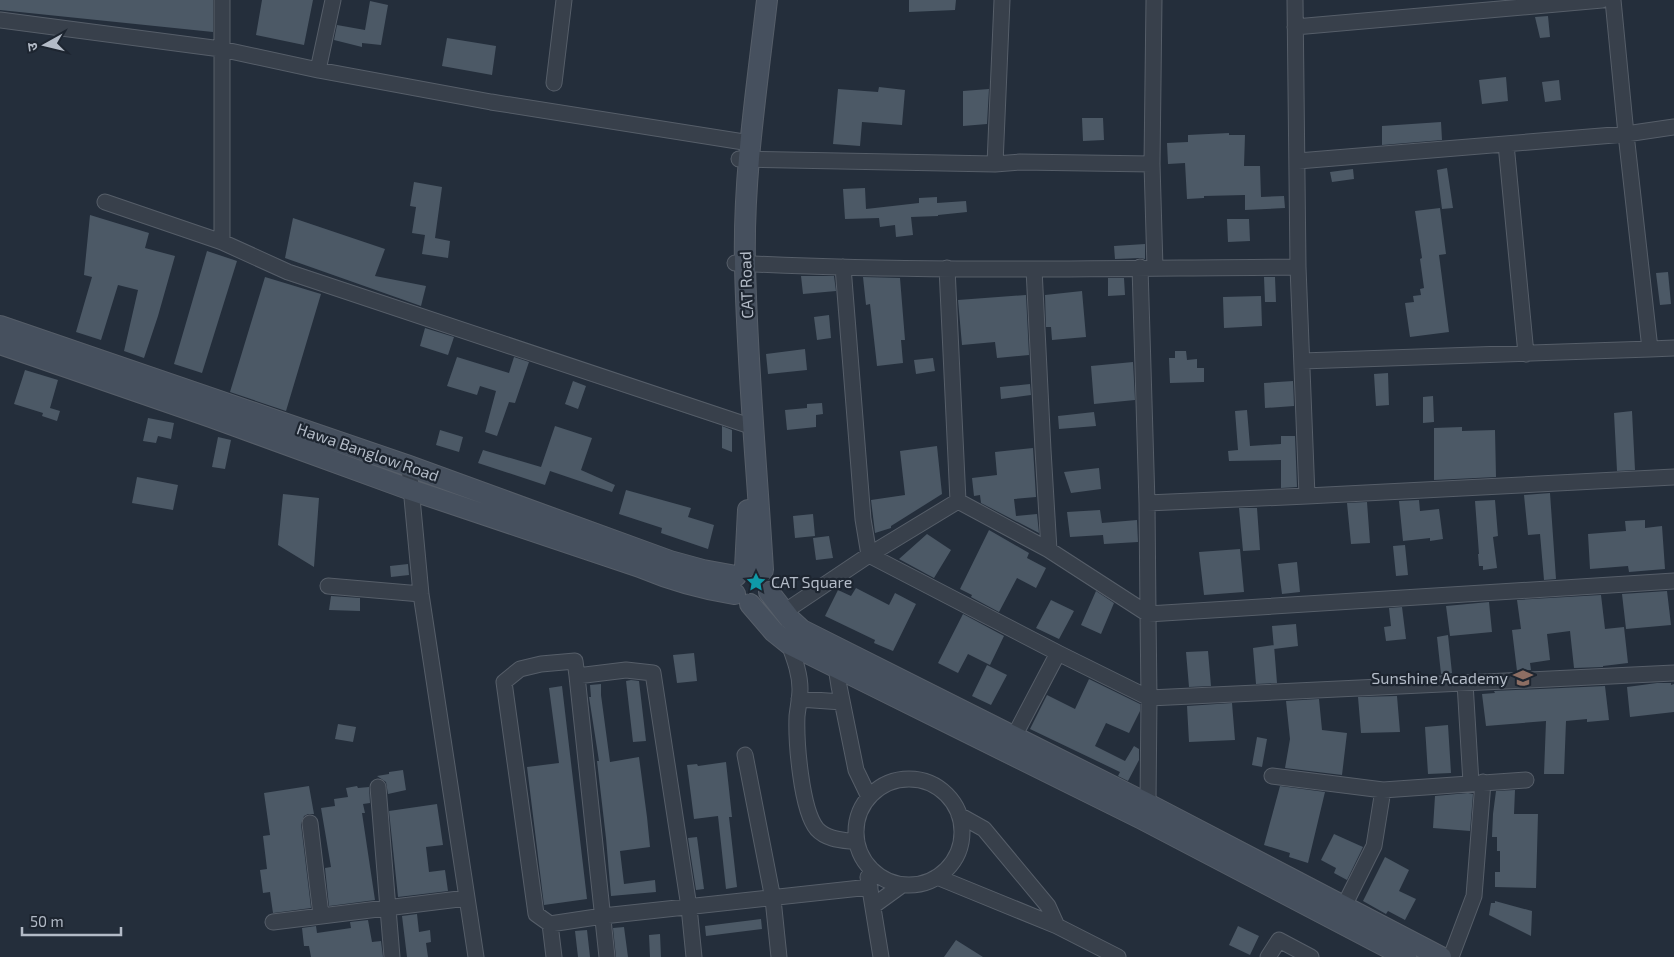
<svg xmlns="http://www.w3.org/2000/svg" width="1674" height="957" viewBox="0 0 1674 957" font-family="'Exo 2','Noto Sans Devanagari',sans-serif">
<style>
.building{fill:#4c5966}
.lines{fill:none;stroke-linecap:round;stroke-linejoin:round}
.street-casing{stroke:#565e69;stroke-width:17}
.secondary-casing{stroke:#565e69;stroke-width:22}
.street{stroke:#38404b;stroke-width:15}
.secondary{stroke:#46505e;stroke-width:20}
.labels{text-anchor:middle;stroke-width:4.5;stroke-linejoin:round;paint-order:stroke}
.street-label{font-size:16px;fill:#b3bbc7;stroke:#1d2530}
.poi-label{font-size:16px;fill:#b3bbc7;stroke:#1d2530;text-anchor:start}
</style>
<rect width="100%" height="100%" fill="#242e3b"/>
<!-- building -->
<path class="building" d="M0 0H213V32L0 10Z
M262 0H313L304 45 256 35Z
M909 0H956L955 10 909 12Z
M370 1 388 5 381 45 362 43V47L334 40 337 25 365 30Z
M1548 16 1550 37 1540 38 1535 17Z
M447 38 496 46 492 75 442 66Z
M1506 77 1508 101 1482 104 1479 80Z
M1559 80 1561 100 1545 102 1542 82Z
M879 87 905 90 902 125 862 122 860 146 833 144 838 89 878 92Z
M989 89 987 124 963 126V91Z
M1082 118H1103L1104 140 1083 141Z
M1441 122 1442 140 1382 145V126Z
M1229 133V135H1245L1244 166H1260L1261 197 1284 196 1285 208 1245 210V195L1204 196V198L1187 199 1185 163 1168 164 1167 143 1188 142V135Z
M1447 168 1453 208 1442 209 1437 170Z
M1353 169 1354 179 1332 182 1330 172Z
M414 182 442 187 435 238 450 241 448 258 422 254 425 235 412 233 416 207 410 206Z
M865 188 866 209 919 203V198L937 197V203L966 201 967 212 938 215V216L911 217 913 235 896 237 895 225 880 227 879 218 845 219 843 189Z
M1440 208 1446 254 1439 255 1449 332 1410 337 1405 303 1414 302 1413 296 1421 295 1420 289 1424 288 1420 259 1422 258 1415 211Z
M90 215 149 233 145 248 175 256 158 316 144 358 124 351 138 290 118 285 101 340 76 332 92 277 84 275Z
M293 218 385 249 375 276 426 286 421 306 285 258Z
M1227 219H1249L1250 241 1228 242Z
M1145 244V259L1140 258 1115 259 1114 246Z
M207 251 237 261 202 373 174 364Z
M1668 272 1671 304 1660 305 1656 273Z
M801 276H834L836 291 803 294Z
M265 277 321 294 286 411 230 392Z
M863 277 900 278 905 340H901L903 363 877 366 870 304 866 305Z
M1264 277H1275L1276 302H1265Z
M1108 278H1124L1125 295 1108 296Z
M1082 291 1086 337 1052 340 1051 327H1046L1045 295Z
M1026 295 1029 355 997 358 995 342 962 345 958 300Z
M1261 296 1262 326 1224 328 1223 297Z
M829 315 831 338 817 340 814 317Z
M425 328 454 337 448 355 420 346Z
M805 349 807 370 768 374 766 354Z
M1175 351H1186L1187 360 1197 359V368H1204V382L1170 383 1169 358H1175Z
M457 357 509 373 514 357 529 362 515 403 509 402 497 436 485 432 496 391 480 386 477 395 447 386Z
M933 358 935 371 916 374 914 360Z
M1133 362 1135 400 1094 404 1091 366Z
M25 370 58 380 50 408 60 411 57 421 42 416 43 413 14 404Z
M1388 373 1389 405 1376 406 1374 374Z
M573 381 586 386 578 409 565 404Z
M1293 381 1294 406 1265 408 1264 383Z
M1030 384 1031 395 1001 399 1000 387Z
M1433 396 1434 422 1423 423V397Z
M822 403 823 414 816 415V427L787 430 785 410 807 408V404Z
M1247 410 1250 446 1281 444V436H1295L1297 487 1281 488V460L1229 461 1228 451 1238 450 1235 411Z
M1632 411 1635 470 1617 471 1614 413Z
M1094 412 1096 426 1059 429 1058 416Z
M148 418 174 423 171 439 158 436 156 443 143 441Z
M555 426 592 438 581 470 615 485 612 492 550 471 545 485 478 463 483 450 541 467Z
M722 426 732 430V452L722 448Z
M1462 427V431L1495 430 1496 477 1434 480V428Z
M440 430 463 437 459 452 436 445Z
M218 437 231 440 225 469 212 467Z
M937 446 942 494 891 526V528L875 533 871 500 905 495 900 451Z
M1033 448 1036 497 1014 499 1016 516 1037 514 1039 533 981 503 980 495 974 496 972 478 997 475 995 452Z
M1099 468 1101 489 1071 493 1064 472Z
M137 477 178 485 173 510 132 503Z
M626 490 691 508 688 517 714 525 708 549 661 533 662 528 619 514Z
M1550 493 1556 579 1544 580 1540 534 1528 535 1524 495Z
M283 494 319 498 314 567 278 545Z
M1419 500 1420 511 1439 509 1443 539 1430 541V538L1403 541 1399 501Z
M1495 500 1498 536 1493 537 1497 568 1483 570V566H1479L1478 554H1479L1475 501Z
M1367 502 1370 543 1351 544 1347 503Z
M1239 508H1257L1260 550 1243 551Z
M1100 510 1102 523 1137 520 1138 542 1104 544 1103 535 1070 537 1067 512Z
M813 514 815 536 795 538 793 516Z
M1645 520V528L1662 526 1665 569 1629 572 1628 566 1590 569 1588 534 1626 531 1625 521Z
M989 530 1029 553 1027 558 1046 568 1036 588 1017 578 999 612 971 597 972 595 960 589Z
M927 534 951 550 934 578 899 559Z
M829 536 833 558 816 560 813 538Z
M1405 545 1408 575 1396 576 1393 546Z
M1240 549 1244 592 1204 595 1199 552Z
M1297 562 1300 592 1282 594 1278 564Z
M408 564 409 575 391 577 390 566Z
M856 588 889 605 895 593 916 604 893 651 874 643 875 640 825 616 838 590 851 596Z
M1096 591 1114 603 1101 634 1081 625Z
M1667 591 1671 625 1626 629 1622 594Z
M1601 595 1605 629 1624 627 1628 663 1603 666V667L1574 668 1570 631 1547 634 1550 660 1530 663 1531 670 1517 671 1512 630 1521 629 1517 600Z
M331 596 360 598V611L329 610Z
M1051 600 1074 611 1059 639 1036 628Z
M1489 602 1492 632 1450 636 1446 606Z
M1402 607 1406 639 1386 641 1384 627 1391 626 1389 608Z
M963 614 1004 636 990 665 968 654 958 673 938 663Z
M1296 624 1298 646 1274 649 1272 626Z
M1448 635 1452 673 1441 674 1437 637Z
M1274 645 1277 683 1256 684 1253 648Z
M1208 651 1211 686 1189 687 1186 652Z
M694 653 697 681 677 683 673 655Z
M987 665 1007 675 991 705 972 696Z
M1089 679 1140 704V711L1129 733 1106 723 1095 746 1125 761 1134 746 1139 749V760L1128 781 1118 776 1120 772 1030 729 1047 695 1075 709Z
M631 680 639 681 646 741 633 742 626 681Z
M1657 683H1671V685L1674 684V712L1630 717 1627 687Z
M601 684V695L610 762 639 757 647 817 650 847 620 851 624 884 655 880 656 892 611 896 606 838 597 761H599L589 697H591L590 685Z
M562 686 587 899 544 905 527 767 559 763 549 688Z
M1605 686 1609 720 1587 722V719L1566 721 1564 774H1544L1546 721 1486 726 1482 694 1495 693 1494 691Z
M1397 696 1400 732 1361 733 1358 697Z
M1319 699 1322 730 1347 733 1342 775 1285 768 1290 739 1286 701Z
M1232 703 1235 740 1189 742 1187 706Z
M338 724 356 727 353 742 335 739Z
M1448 725 1451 773 1428 774 1425 727Z
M1257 737 1267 739 1262 767 1252 765Z
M726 762 732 817H729L737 887 726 889 718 816 694 819 687 765 697 764 698 766Z
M403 770 406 790 388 794 386 782 377 776 389 774V772Z
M309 786 314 814H308L304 816 301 824 311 908 273 913 270 892 263 893 260 870 267 869 263 836 270 835 264 793Z
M357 786 358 788 369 787 370 803 363 804 365 813H362L375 900 329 906 325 868 331 867 321 808 335 806 334 799 348 797 346 788Z
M1280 786 1325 792 1308 863 1289 857 1290 853 1264 845Z
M1515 790 1514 814H1538L1536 888 1495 887V872H1500V851H1497V837H1492L1493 814 1496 791Z
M1468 793 1473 794 1470 831 1433 828 1435 796Z
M437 804 443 845 426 847 429 872 445 870 448 891 398 897 389 811Z
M1334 834 1363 847 1347 880 1334 873 1336 868 1321 860Z
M697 837 704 889 696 890 688 838Z
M1385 857 1409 870 1399 891 1416 899 1405 920 1388 911 1386 914 1363 901Z
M1495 901 1532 911 1531 936 1489 915 1491 903H1495Z
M417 914 419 932 430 930 431 942 426 943 428 957H407L402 916Z
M761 919 762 929 706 936 705 926Z
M368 920 372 942 381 941 383 957H311L309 946H304L302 928 316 926 317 933 351 928 350 922Z
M1238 926 1259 936 1250 955 1229 945Z
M624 927 628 957H616L613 928Z
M587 930 590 957H578L575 931Z
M660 934 661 957H650L649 935Z
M956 940 983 957H944Z"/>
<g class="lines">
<defs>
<path id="street" d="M1154 0 1152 164 1155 268
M1295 0 1298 267
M1613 0 1626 134 1650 349 1674 348
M0 20 221 49 318 70 491 102 750 143
M1295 27 1602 0
M318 70 333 0
M554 83 564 0
M1506 144 1526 354
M739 159 995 164 1020 162 1152 164
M1298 161 1626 134 1674 127
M995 164 1002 0
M105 202 222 242 288 272 753 427
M222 242V0
M735 263C922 273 1110 268 1298 267L1307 496 1674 477
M843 267 863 519 869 555 1058 653 1009 746
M1140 267 1147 503
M947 268 958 501
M1034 269 1043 450 1049 550
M1302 361 1650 349
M409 466 421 594 476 957
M1307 496 1147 503 1148 614 1674 581
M328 586 421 594
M784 612 869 555 958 501 1049 550 1148 614 1149 698 1058 653
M789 644C794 658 800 673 800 689 800 698 798 707 797 716 796 741 801 810 817 829 827 840 843 840 857 842
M839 661 836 667 839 686 856 770 869 797
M577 676 626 670 653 673 689 907 694 957
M1465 683 1471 783
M799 699 842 702
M745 755 773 899 779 957
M1272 776 1383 790 1526 780
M856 832a53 53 0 1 1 106 0a53 53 0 1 1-106 0Z
M378 787 392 957
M1148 804 1149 698 1674 673
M959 815 984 829 1048 906 1057 926
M310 823 321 915
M868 877 881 957
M937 877 1057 926 1118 957
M873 906 902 885
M1344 906 1374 846 1383 790
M273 922 467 898
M550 924 554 957
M607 957 577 676 575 661 541 664 520 669 504 682 536 914 550 924 603 916 870 887
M1268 957 1279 940 1311 957
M1451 957 1474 896 1483 782"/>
<path id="secondary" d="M0 326 409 466 670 561 703 570 736 576
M0 344 211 417 411 490 640 567C671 580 702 589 735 594
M745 568 748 510
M763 570C757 468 747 366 745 264 743 176 757 87 767 0
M769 592 790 619 802 630 1148 804 1441 957
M750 604 774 632 789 644 1142 819 1406 957"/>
</defs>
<!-- street casing -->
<use href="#street" class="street-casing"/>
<!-- secondary casing -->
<use href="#secondary" class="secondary-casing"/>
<!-- street -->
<use href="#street" class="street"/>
<!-- secondary -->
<use href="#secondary" class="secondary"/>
</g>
<!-- icons -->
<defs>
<symbol id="sight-bare" viewBox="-9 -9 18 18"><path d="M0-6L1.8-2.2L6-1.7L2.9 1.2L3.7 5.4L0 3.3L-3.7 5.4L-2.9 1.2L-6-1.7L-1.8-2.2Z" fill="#0f9aa8" stroke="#1d2530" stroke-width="2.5" paint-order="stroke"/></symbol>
<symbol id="school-bare" viewBox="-9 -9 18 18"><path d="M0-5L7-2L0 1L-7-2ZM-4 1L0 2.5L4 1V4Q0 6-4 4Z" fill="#8d6e63" stroke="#1d2530" stroke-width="2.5" paint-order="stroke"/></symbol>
</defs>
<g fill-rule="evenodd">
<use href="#sight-bare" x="742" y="568" width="28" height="28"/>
<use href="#school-bare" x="1509" y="664" width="28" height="28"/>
</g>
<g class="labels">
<!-- street labels -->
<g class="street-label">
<text transform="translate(746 285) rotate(-92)" y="6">CAT Road</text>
<text transform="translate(368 452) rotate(19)" y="6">Hawa Banglow Road</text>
</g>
<!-- poi labels -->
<g class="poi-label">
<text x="771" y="588">CAT Square</text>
<text x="1508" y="684" text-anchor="end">Sunshine Academy</text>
</g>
</g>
<!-- north arrow -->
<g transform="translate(45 45) rotate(262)" stroke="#1d2530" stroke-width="4" paint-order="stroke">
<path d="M0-4L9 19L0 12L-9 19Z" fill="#b3bbc7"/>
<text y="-8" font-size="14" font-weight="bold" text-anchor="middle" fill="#b3bbc7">उ</text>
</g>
<!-- scale -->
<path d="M22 927v8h99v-8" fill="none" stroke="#b3bbc7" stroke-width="2.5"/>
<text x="30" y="927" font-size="15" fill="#b3bbc7" stroke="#1d2530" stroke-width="4" paint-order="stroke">50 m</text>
</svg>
